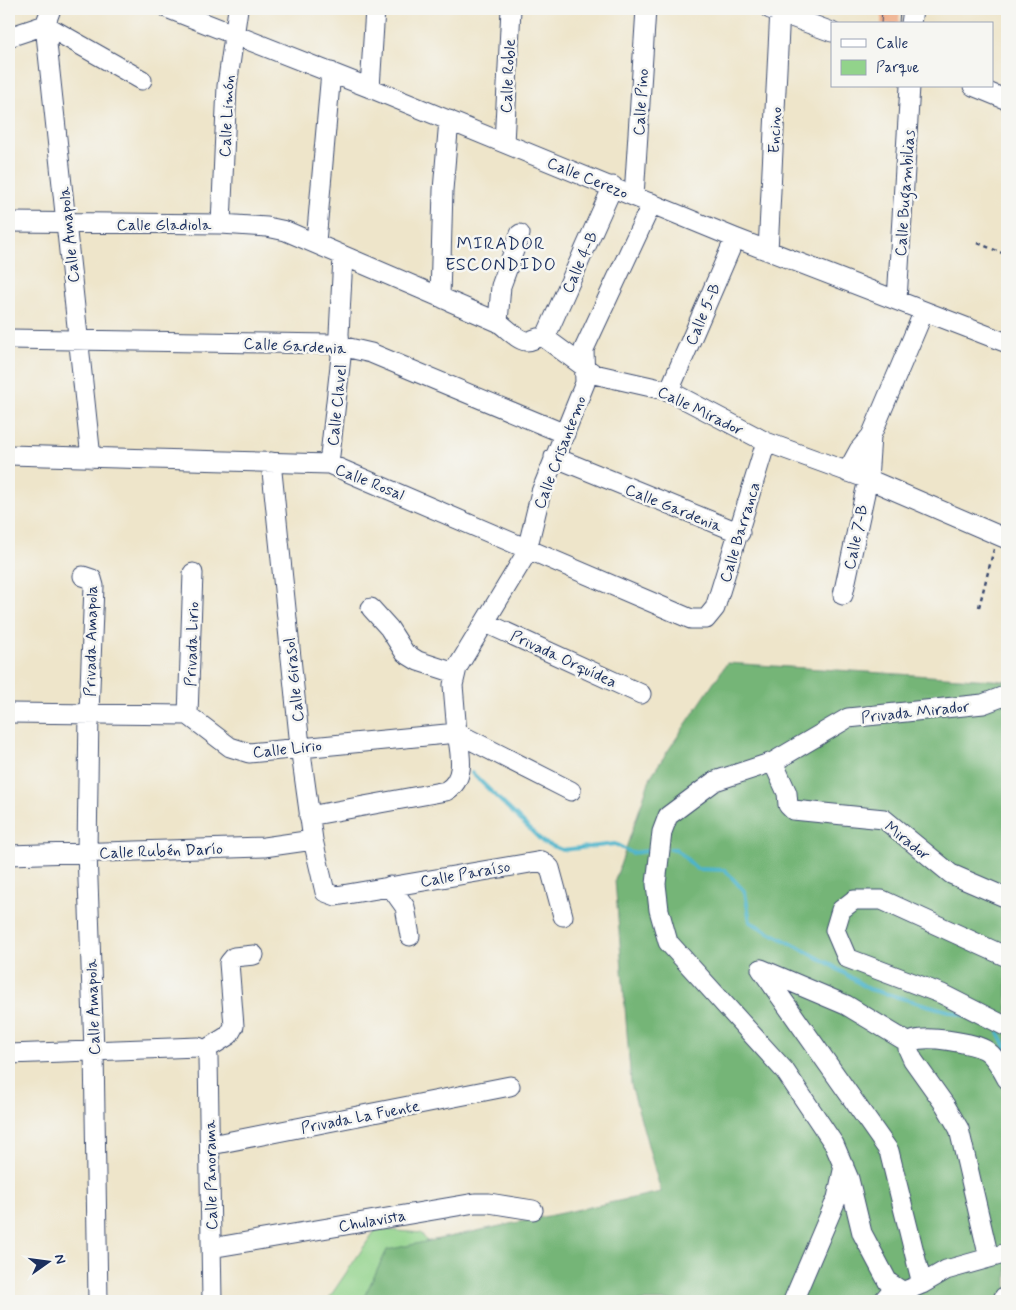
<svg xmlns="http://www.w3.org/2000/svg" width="1016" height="1310" viewBox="0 0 1016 1310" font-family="Mynerve,sans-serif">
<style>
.green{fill:#92d38b;stroke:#568174}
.forest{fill:#75b577;stroke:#48726a}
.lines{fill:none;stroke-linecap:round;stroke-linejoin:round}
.stream{stroke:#4cb4cb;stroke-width:4}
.building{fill:#eea47b}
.minor-casing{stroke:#3b4a6e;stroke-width:21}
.path{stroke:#3b4a6e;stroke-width:2.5;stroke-dasharray:4 4;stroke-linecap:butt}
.minor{stroke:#fff;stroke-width:19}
.labels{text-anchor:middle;stroke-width:5;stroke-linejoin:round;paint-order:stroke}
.street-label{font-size:16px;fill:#1b2f5e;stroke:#f6f6f2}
.neighbourhood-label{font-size:18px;letter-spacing:1px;fill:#1b2f5e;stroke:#f6f6f2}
</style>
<rect width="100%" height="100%" fill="#f6f6f2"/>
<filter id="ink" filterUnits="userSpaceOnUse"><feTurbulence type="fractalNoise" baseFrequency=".02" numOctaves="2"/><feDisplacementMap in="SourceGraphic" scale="10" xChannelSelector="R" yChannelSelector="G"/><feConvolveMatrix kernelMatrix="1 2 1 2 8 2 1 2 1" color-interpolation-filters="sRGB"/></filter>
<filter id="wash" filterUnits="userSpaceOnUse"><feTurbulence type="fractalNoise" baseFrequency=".0096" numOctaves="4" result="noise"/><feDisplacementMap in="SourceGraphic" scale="20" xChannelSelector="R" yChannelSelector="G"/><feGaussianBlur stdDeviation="1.12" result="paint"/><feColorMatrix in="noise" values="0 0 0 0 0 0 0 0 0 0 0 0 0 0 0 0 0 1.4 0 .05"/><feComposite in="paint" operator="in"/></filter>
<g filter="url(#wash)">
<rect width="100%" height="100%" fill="#eee5ca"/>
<!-- green -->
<path class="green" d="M376 1229 421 1233 471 1301H327Z"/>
<!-- forest -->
<path class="forest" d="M727 663 1007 681V1301H362L387 1250 661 1192 631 1084 615 880 651 776Z"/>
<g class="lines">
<!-- stream -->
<path class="stream" d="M472 773 543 842 562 850 615 844 632 853 648 851
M670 849H676L697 869 725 870 745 892 750 922 828 963 869 989 966 1016
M999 1033 1007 1049"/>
</g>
<g id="blocks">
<!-- building -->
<path class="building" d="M882 9H900L899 24H881Z"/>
</g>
</g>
<g filter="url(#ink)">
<use href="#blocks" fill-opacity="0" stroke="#3b4a6e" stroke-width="1"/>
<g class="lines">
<defs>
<path id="minor" d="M51 9 45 25 91 458
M169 9 370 88 735 238 1007 343
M770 9 832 32
M911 24 913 9
M9 37 45 25 142 80
M973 86 1007 100
M370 88 375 9
M504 143 511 9
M634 196 646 9
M9 222 221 224 267 227 286 231 498 322C506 327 517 340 526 341 533 342 537 335 545 338L594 374 669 391 766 442 868 479 1007 539
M221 224 227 86 238 9
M316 242 331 72
M768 251 780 9
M440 297 443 190 449 120
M897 300 910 86
M498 322 501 286 520 234
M545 338 613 186
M9 339 332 344 371 353 565 434
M669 391 735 238
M9 455 329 464 691 619H706L715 608 766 442
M554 457 740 533
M271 462 300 746 313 840 325 892 336 896 542 861 550 868 563 916
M329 464 341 357 339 334 343 257
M847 472 859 450 871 436 924 311
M83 576 92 579 94 586 89 713 87 852 94 1051 98 1301
M843 595 868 479 871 436
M371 608 389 628 405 653 418 661 455 673
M486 623 641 694
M1007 695 983 704 848 718 773 762 715 781 668 816 662 832 656 884 659 910 668 942 785 1071 834 1144 849 1179 862 1233 888 1282 902 1291 907 1290 922 1284 946 1270 1007 1253
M9 713 188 715 230 747 249 753 457 733C460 753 467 779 446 791L309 816
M188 715 193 573
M773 762 787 793 788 805 793 810 884 819 951 874 1007 898
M571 791 457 733 453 685 457 668 526 554 541 492 585 383 584 349 652 203
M9 855 264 847 313 840
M390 886 405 907 410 936
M1007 957 882 900H854L841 910 835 930 847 958 942 994 1007 1027
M761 969 889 1151 922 1284
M761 969 846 1005 909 1043
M909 1043 908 1049 913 1060 945 1105 959 1129 989 1258
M909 1043C919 1033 976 1043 987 1051 997 1058 1001 1069 1007 1079
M205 1050 208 1057 212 1301
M205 1050 229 1035 234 1026 229 963 234 957 254 955
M9 1054 198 1047 205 1050
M211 1145 510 1086
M211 1248 475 1203H489L533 1210
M1004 1297 1007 1296
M793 1301 837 1198 844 1166
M883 1301 895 1287"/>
</defs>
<!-- minor casing -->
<use href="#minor" class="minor-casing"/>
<!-- path -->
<path class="path" d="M978 243 1007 255
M979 607 994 549"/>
<!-- minor -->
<use href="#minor" class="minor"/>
</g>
</g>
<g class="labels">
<!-- street labels -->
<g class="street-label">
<text transform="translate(507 76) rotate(-87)" y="6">Calle Roble</text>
<text transform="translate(640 102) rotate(-86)" y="6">Calle Pino</text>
<text transform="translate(226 116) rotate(-87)" y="6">Calle Limón</text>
<text transform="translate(774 130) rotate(-87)" y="6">Encino</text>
<text transform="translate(588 177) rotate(22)" y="6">Calle Cerezo</text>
<text transform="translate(904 193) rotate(-86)" y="6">Calle Bugambilias</text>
<text x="164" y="230">Calle Gladiola</text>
<text transform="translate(68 235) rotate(-96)" y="6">Calle Amapola</text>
<text transform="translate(579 262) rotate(-66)" y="6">Calle 4-B</text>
<text transform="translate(702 314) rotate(-67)" y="6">Calle 5-B</text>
<text transform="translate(295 345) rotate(3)" y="6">Calle Gardenia</text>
<text transform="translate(336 405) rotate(-84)" y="6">Calle Clavel</text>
<text transform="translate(701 410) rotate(26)" y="6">Calle Mirador</text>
<text transform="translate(559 452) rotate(-69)" y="6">Calle Crisantemo</text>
<text transform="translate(370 481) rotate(22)" y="6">Calle Rosal</text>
<text transform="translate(674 507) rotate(22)" y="6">Calle Gardenia</text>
<text transform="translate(739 532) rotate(-73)" y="6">Calle Barranca</text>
<text transform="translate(855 537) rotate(-78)" y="6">Calle 7-B</text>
<text transform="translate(90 641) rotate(-89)" y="6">Privada Amapola</text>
<text transform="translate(191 644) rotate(-88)" y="6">Privada Lirio</text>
<text transform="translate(564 658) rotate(25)" y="6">Privada Orquídea</text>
<text transform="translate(293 680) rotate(-96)" y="6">Calle Girasol</text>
<text transform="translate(915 711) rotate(-6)" y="6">Privada Mirador</text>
<text transform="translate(287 748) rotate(-6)" y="6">Calle Lirio</text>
<text transform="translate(908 840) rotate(38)" y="6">Mirador</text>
<text transform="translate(161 850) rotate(-2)" y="6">Calle Rubén Darío</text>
<text transform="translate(465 873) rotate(-10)" y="6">Calle Paraíso</text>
<text transform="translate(92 1007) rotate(-92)" y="6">Calle Amapola</text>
<text transform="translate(360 1116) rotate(-11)" y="6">Privada La Fuente</text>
<text transform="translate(210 1175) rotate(-91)" y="6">Calle Panorama</text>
<text transform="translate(372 1220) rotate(-10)" y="6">Chulavista</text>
</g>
<!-- neighbourhood labels -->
<g class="neighbourhood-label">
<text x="501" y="249">MIRADOR<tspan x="501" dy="21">ESCONDIDO</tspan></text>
</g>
</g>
<!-- margin -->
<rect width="1016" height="1310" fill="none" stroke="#f6f6f2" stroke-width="30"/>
<!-- legend -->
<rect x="831" y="22" width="162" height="65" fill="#f6f6f2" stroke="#9ea6b7"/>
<rect x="841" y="39" width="25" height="8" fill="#ffffff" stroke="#9ea6b7"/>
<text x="876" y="48" font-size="15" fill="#1b2f5e">Calle</text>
<rect x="841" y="60" width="25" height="15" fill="#92d38b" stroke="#9ea6b7"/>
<text x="876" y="72" font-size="15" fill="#1b2f5e">Parque</text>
<!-- north arrow -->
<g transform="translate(48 1262) rotate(76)" stroke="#f6f6f2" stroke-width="4" paint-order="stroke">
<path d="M0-4L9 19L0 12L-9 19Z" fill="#1b2f5e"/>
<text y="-8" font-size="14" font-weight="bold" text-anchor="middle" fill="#1b2f5e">N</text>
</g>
</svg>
